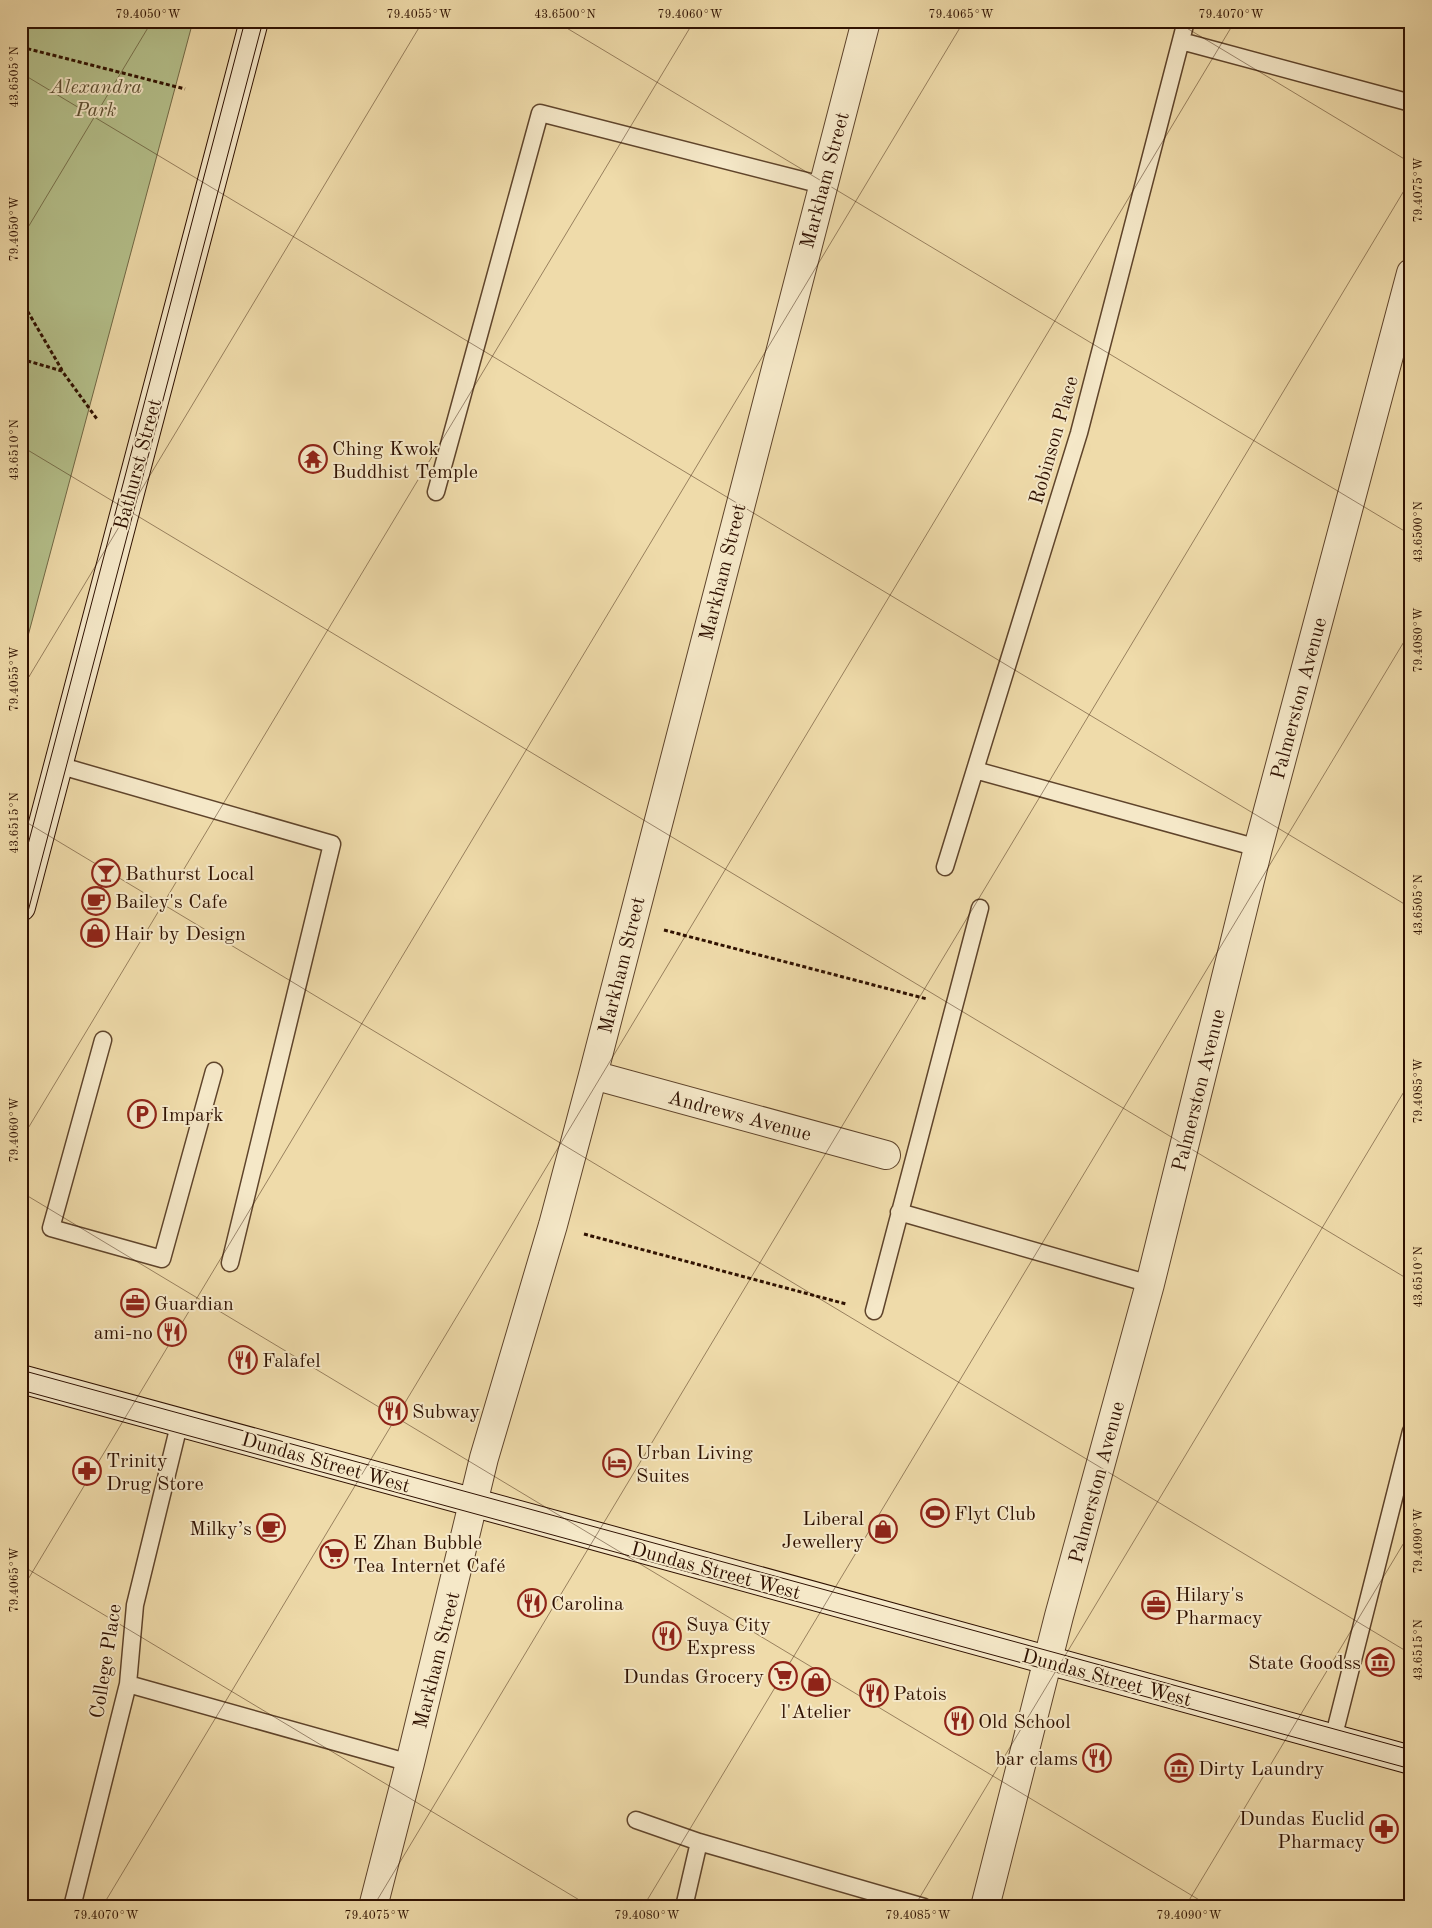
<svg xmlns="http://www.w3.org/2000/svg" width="1432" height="1928" viewBox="0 0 1432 1928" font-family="'Old Standard TT',serif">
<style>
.green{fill:#b5c18c;stroke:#726946}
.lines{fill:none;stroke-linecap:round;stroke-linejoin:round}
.lane-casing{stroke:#5f442b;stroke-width:19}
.street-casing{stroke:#5f442b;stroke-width:30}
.secondary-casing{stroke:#2f1101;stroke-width:30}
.path{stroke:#2f1101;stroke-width:3;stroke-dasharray:4 2.5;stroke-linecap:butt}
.lane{stroke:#f5e8c8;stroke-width:16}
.street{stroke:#f5e8c8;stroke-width:28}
.secondary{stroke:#f5e8c8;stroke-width:28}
.tram{stroke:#2f1101;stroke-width:1}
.ticks{fill:none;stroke:#2f1101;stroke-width:1;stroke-opacity:0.45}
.labels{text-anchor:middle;stroke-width:4;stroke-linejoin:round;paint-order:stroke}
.park-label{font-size:20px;font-style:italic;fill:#5e4f32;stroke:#f5e8c8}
.street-label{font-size:20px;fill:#2f1101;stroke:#f5e8c8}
.poi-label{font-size:20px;fill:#2f1101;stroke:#f5e8c8;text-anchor:start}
.neatline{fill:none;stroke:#2f1101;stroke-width:2}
.ticks-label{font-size:12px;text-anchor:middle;fill:#2f1101}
</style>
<rect width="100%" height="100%" fill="#efdbaa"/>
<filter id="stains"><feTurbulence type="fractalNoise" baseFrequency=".004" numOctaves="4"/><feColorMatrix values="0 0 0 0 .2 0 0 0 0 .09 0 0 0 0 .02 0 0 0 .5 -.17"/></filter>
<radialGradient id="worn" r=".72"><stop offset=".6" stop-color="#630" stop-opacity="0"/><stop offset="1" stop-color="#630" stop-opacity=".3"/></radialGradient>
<!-- green -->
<path class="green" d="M21 21H193L21 662Z"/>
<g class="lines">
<defs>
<path id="lane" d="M1181 41 1411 103
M436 492 540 113 822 185
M58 765 332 844 230 1263
M975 770 1258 848
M945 867 1079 433 1186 21
M103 1040 51 1228 162 1259 214 1071
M899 1212 1150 1284
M874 1311 980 908
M128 1684 410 1763
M1333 1739 1411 1431
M636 1820 699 1842
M72 1907 128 1684 135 1605 180 1421
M684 1907 699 1842 924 1907"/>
<path id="street" d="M593 1075 886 1155
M373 1907 410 1763 484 1458 553 1225 593 1075 866 21
M985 1907 1059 1616 1150 1284 1258 848 1411 273"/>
<path id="secondary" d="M21 907 254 21
M21 1379C485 1504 947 1634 1411 1760"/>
</defs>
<!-- lane casing -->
<use href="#lane" class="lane-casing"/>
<!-- street casing -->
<use href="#street" class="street-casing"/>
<!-- secondary casing -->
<use href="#secondary" class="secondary-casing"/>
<!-- path -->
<path class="path" d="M21 47 185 89
M21 300 62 370
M21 359 62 371 97 419
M21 675 29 677
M664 930 927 999
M584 1234 846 1304"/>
<!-- lane -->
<use href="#lane" class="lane"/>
<!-- street -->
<use href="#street" class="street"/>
<!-- secondary -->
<use href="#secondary" class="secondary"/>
<!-- tram -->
<path class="tram" d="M21 871 245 21
M21 938 263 21
M21 1370 1411 1750
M21 1390 1411 1769"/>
</g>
<!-- ticks -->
<path class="ticks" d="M555 21 1411 535M1175 21 1411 163M21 73 1411 908M21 239 152 21M21 446 1411 1281M21 690 423 21M21 819 1411 1654M21 1140 694 21M21 1192 1211 1907M21 1565 591 1907M21 1591 964 21M102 1907 1235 21M373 1907 1411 179M643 1907 1411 630M914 1907 1411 1080M1185 1907 1411 1531"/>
<!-- icons -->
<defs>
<symbol id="temple-ring" viewBox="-11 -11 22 22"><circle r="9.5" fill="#f5e8c8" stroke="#8f2418" stroke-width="1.5"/><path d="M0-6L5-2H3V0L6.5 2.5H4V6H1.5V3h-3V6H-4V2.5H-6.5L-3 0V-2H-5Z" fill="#8f2418"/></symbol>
<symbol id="bar-ring" viewBox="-11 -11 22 22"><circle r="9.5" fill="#f5e8c8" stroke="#8f2418" stroke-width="1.5"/><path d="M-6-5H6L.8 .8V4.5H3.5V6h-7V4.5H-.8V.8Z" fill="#8f2418"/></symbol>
<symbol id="cafe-ring" viewBox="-11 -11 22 22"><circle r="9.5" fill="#f5e8c8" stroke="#8f2418" stroke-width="1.5"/><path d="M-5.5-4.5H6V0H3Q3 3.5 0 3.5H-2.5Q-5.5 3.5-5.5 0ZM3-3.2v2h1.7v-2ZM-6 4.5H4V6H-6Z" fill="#8f2418"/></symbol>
<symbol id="shop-ring" viewBox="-11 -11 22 22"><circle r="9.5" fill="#f5e8c8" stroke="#8f2418" stroke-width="1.5"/><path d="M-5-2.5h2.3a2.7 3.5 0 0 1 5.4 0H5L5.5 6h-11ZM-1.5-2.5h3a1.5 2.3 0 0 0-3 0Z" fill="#8f2418"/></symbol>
<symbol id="parking-ring" viewBox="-11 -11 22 22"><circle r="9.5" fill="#f5e8c8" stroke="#8f2418" stroke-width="1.5"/><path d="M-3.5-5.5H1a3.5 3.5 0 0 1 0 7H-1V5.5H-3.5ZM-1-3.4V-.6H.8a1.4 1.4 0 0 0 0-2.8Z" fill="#8f2418"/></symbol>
<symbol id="office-ring" viewBox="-11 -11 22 22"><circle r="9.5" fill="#f5e8c8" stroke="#8f2418" stroke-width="1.5"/><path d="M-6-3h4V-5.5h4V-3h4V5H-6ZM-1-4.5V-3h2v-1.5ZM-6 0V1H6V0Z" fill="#8f2418"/></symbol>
<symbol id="restaurant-ring" viewBox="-11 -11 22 22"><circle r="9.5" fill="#f5e8c8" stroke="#8f2418" stroke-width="1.5"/><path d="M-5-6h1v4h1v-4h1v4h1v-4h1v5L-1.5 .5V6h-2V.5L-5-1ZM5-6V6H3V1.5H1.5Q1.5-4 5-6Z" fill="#8f2418"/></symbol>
<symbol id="hotel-ring" viewBox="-11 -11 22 22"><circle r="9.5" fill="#f5e8c8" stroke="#8f2418" stroke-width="1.5"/><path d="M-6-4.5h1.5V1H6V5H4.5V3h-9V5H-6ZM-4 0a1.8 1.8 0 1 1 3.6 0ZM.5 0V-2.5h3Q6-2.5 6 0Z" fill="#8f2418"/></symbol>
<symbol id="pharmacy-ring" viewBox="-11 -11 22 22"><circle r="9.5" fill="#f5e8c8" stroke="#8f2418" stroke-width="1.5"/><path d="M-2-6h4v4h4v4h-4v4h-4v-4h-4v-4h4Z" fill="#8f2418"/></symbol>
<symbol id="stadium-ring" viewBox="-11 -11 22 22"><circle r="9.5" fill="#f5e8c8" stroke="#8f2418" stroke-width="1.5"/><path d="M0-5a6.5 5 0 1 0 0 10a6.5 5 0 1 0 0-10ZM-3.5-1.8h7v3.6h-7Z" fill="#8f2418"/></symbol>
<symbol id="supermarket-ring" viewBox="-11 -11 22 22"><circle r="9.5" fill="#f5e8c8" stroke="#8f2418" stroke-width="1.5"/><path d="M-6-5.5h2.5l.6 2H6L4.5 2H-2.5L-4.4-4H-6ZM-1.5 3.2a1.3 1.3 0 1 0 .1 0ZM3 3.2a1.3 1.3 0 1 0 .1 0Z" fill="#8f2418"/></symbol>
<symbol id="museum-ring" viewBox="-11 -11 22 22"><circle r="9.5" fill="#f5e8c8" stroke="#8f2418" stroke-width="1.5"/><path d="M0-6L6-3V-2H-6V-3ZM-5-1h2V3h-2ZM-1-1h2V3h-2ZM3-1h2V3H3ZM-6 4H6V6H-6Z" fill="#8f2418"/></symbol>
</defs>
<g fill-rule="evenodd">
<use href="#temple-ring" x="297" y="443" width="32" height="32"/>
<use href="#bar-ring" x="90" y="857" width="32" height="32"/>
<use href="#cafe-ring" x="80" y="885" width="32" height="32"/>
<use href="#shop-ring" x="79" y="917" width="32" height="32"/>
<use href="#parking-ring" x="126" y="1098" width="32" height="32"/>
<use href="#office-ring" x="119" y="1287" width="32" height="32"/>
<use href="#restaurant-ring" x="156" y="1316" width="32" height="32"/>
<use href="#restaurant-ring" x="227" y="1344" width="32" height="32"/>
<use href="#restaurant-ring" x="377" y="1395" width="32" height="32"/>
<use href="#hotel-ring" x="601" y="1447" width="32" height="32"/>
<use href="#pharmacy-ring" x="71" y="1455" width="32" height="32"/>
<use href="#stadium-ring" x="919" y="1497" width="32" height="32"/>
<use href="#cafe-ring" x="255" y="1512" width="32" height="32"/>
<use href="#shop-ring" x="867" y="1513" width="32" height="32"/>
<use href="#supermarket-ring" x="318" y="1538" width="32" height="32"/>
<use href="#restaurant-ring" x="516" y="1587" width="32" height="32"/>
<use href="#office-ring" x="1140" y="1589" width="32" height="32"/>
<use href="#restaurant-ring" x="651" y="1620" width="32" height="32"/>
<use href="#museum-ring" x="1364" y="1646" width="32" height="32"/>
<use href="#supermarket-ring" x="767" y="1660" width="32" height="32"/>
<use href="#shop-ring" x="800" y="1666" width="32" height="32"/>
<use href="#restaurant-ring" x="858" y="1677" width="32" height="32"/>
<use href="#restaurant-ring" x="943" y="1705" width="32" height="32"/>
<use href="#restaurant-ring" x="1081" y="1742" width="32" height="32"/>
<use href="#museum-ring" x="1163" y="1752" width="32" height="32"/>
<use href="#pharmacy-ring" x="1368" y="1813" width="32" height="32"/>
</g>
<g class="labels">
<!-- park labels -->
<g class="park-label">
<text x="96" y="93">Alexandra<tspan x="96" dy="23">Park</tspan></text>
</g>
<!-- street labels -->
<g class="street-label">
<text transform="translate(824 180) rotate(-75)" y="7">Markham Street</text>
<text transform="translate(1053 440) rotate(-74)" y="7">Robinson Place</text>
<text transform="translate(137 464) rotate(-75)" y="7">Bathurst Street</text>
<text transform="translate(722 572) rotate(-76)" y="7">Markham Street</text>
<text transform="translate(1298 698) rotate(-75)" y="7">Palmerston Avenue</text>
<text transform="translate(621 965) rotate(-76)" y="7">Markham Street</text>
<text transform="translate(1198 1090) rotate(-76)" y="7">Palmerston Avenue</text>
<text transform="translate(740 1115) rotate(15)" y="7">Andrews Avenue</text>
<text transform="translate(326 1462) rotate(16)" y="7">Dundas Street West</text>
<text transform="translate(1096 1482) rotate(-75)" y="7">Palmerston Avenue</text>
<text transform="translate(716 1570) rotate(15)" y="7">Dundas Street West</text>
<text transform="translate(436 1660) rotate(-76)" y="7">Markham Street</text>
<text transform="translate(105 1661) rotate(-81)" y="7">College Place</text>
<text transform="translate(1107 1677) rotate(15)" y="7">Dundas Street West</text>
</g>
<!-- poi labels -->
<g class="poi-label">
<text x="332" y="455">Ching Kwok<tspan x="332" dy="23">Buddhist Temple</tspan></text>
<text x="125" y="880">Bathurst Local</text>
<text x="115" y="908">Bailey's Cafe</text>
<text x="114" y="940">Hair by Design</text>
<text x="161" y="1121">Impark</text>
<text x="154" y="1310">Guardian</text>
<text x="153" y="1339" text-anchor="end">ami-no</text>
<text x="262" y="1367">Falafel</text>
<text x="412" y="1418">Subway</text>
<text x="636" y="1459">Urban Living<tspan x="636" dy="23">Suites</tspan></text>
<text x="106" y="1467">Trinity<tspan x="106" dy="23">Drug Store</tspan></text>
<text x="954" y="1520">Flyt Club</text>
<text x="864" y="1525" text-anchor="end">Liberal<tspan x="864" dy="23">Jewellery</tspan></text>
<text x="252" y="1535" text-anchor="end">Milky’s</text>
<text x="353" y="1549">E Zhan Bubble<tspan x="353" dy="23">Tea Internet Café</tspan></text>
<text x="1175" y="1601">Hilary's<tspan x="1175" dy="23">Pharmacy</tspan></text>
<text x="551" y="1610">Carolina</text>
<text x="686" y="1631">Suya City<tspan x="686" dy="23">Express</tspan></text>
<text x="1361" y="1669" text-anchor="end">State Goodss</text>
<text x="764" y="1683" text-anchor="end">Dundas Grocery</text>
<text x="893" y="1700">Patois</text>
<text x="816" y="1718" text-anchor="middle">l'Atelier</text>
<text x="978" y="1728">Old School</text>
<text x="1078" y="1765" text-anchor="end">bar clams</text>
<text x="1198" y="1775">Dirty Laundry</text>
<text x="1365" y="1825" text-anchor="end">Dundas Euclid<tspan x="1365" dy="23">Pharmacy</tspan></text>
</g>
</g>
<!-- margin -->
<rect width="1432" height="1928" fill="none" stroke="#efdbaa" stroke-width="55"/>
<rect x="28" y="28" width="1376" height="1872" class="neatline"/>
<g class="ticks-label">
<text x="148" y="18">79.4050°W</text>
<text x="419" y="18">79.4055°W</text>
<text x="565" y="18">43.6500°N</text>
<text x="690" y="18">79.4060°W</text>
<text x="961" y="18">79.4065°W</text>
<text x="1231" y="18">79.4070°W</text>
<text transform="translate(14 77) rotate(-90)" y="4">43.6505°N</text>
<text transform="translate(1418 190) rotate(-90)" y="4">79.4075°W</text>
<text transform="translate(14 229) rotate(-90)" y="4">79.4050°W</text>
<text transform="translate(14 450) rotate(-90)" y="4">43.6510°N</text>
<text transform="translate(1418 532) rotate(-90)" y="4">43.6500°N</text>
<text transform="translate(1418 640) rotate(-90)" y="4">79.4080°W</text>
<text transform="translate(14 679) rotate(-90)" y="4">79.4055°W</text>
<text transform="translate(14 823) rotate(-90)" y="4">43.6515°N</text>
<text transform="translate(1418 905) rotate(-90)" y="4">43.6505°N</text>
<text transform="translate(1418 1091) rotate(-90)" y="4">79.4085°W</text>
<text transform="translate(14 1130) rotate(-90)" y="4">79.4060°W</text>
<text transform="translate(1418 1277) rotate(-90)" y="4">43.6510°N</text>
<text transform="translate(1418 1541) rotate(-90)" y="4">79.4090°W</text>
<text transform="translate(14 1580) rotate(-90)" y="4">79.4065°W</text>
<text transform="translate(1418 1650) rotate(-90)" y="4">43.6515°N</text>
<text x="106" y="1919">79.4070°W</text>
<text x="377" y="1919">79.4075°W</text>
<text x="647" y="1919">79.4080°W</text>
<text x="918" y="1919">79.4085°W</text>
<text x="1189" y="1919">79.4090°W</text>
</g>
<rect width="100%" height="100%" filter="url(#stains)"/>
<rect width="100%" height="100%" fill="url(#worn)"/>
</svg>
